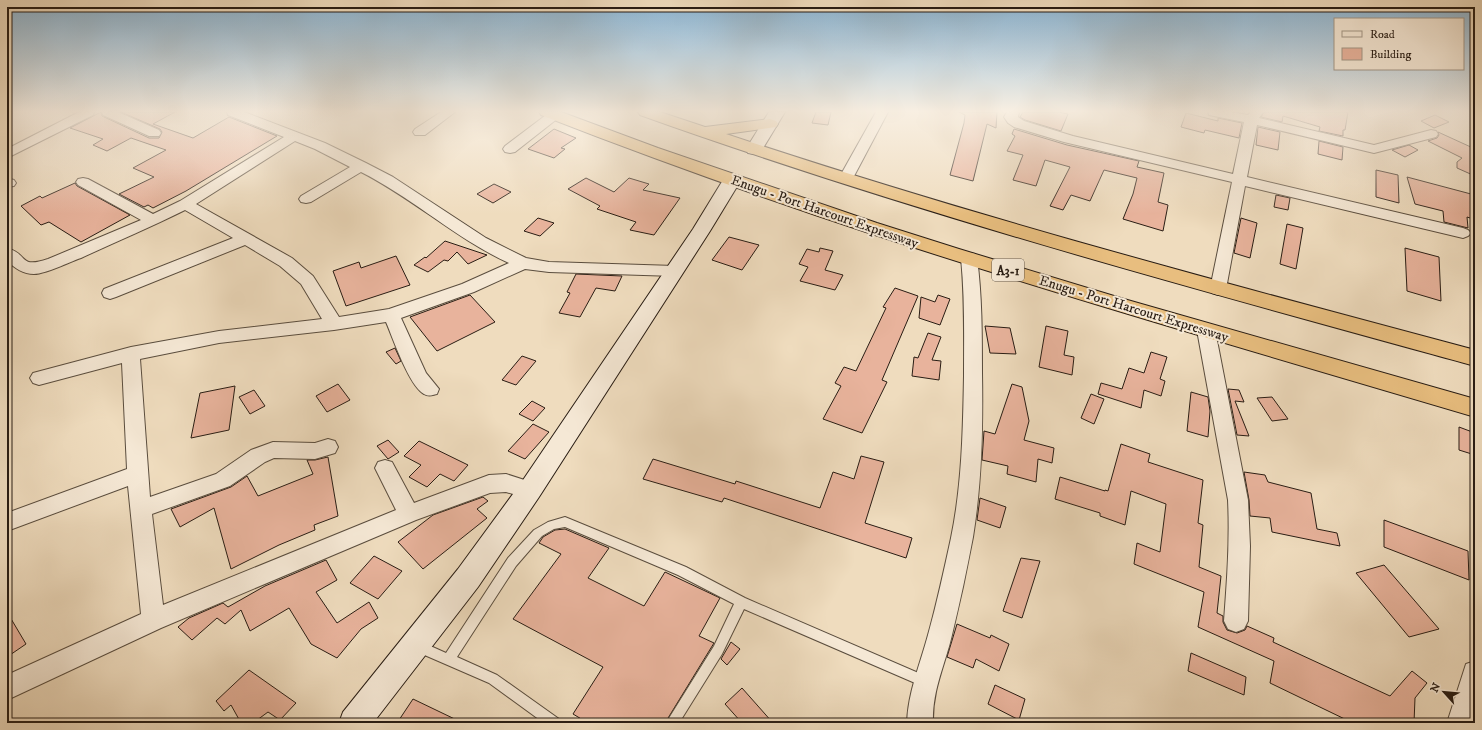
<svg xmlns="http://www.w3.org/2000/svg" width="1482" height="730" viewBox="0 0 1482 730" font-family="'IM FELL DW Pica',serif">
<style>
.building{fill:#e8b39c;stroke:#291d14}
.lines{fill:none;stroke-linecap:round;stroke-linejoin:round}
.lane-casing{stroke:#5a4d3e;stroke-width:2}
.street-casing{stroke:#5a4d3e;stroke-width:2}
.secondary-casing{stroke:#291d14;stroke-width:2}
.highway-casing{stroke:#291d14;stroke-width:2}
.lane{fill:#f5e8d5;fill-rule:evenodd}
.street{fill:#f5e8d5;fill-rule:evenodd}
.secondary{fill:#f5e8d5;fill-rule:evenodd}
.highway{fill:#e8be7f;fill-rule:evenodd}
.labels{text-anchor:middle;stroke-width:4;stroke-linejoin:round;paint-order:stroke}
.shield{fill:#f5e8d5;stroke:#665a4e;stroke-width:1}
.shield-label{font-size:13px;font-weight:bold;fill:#291d14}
.street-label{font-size:14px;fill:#291d14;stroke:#f5e8d5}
</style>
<rect width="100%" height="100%" fill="#efdcbe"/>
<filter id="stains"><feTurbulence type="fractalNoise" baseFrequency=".005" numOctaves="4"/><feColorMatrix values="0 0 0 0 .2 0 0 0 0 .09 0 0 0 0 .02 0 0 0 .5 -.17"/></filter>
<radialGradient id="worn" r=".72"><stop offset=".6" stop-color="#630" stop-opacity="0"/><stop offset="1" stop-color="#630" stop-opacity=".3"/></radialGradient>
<!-- building -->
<path class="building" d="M101 112 102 116 149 138H159L162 132 160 129 121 112H175L153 124 193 138 229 117 277 136 186 191 153 208 148 205 144 207 119 194 154 177 133 168 166 150 131 138 107 151 93 145 103 139 70 128Z
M816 112H831L828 125 812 123Z
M959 112H997L996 128 987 124 973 181 950 175 964 123 965 115Z
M1023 112H1059L1068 114 1061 131 1025 120 1020 117Z
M1264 112H1348L1345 130H1343V136L1319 131 1320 127 1283 116 1282 122 1261 117Z
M1186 113 1218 121V118L1242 123 1239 138 1205 130 1204 133 1181 127Z
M1435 115 1449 122 1434 128 1421 121Z
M1258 127 1280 132 1278 150 1256 145Z
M554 129 576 138 561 148 565 149 554 158 528 149Z
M1014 129 1067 145 1139 161 1137 167 1164 173 1158 202 1168 205 1163 231 1123 219 1133 194 1137 178 1104 170 1090 201 1071 195 1063 210 1050 206 1070 167 1045 160 1036 186 1013 180 1023 155 1007 151 1015 136 1012 134Z
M1438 132 1473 148 1475 147V176L1457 168V162L1462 158 1428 141 1437 138 1439 135Z
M1319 141 1343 147 1342 160 1318 154Z
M1409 145 1418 150 1405 157 1392 150Z
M1376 170 1398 175 1399 203 1376 197Z
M1407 177 1471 194 1473 219 1467 217 1468 228 1444 222 1443 211 1415 204Z
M586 178 614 192 629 178 649 184 643 190 680 198 654 235 630 230 636 222 597 209 600 206 568 189Z
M75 183 77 186 130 215 81 242 49 222 41 225 21 206 40 196 42 198Z
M494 184 511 192 493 203 477 194Z
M1276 195 1290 198 1288 210 1274 207Z
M538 218 554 223 540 236 524 231Z
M1241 218 1257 223 1250 258 1234 253Z
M1287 224 1303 228 1296 269 1280 264Z
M729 237 759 245 742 270 712 260Z
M445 241 487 255 468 264 457 252 448 261 444 260 428 272 414 265 425 257 426 258Z
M820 248 833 251 825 270 843 275 835 290 800 281 808 267 799 264 807 249 819 252Z
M1405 248 1439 257 1441 301 1407 291Z
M396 256 410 285 346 306 333 271 359 262 361 268Z
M576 274 622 276 615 291 596 288 580 317 559 313 570 293 567 292Z
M895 288 918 296 882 380 887 382 862 433 823 419 841 386 835 383 844 367 856 371 886 308 883 307Z
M470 295 495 322 437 351 410 317Z
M938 295 950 299 940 325 919 318 921 297 935 302Z
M985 326 1010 328 1016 354 990 353Z
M1046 326 1068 331 1064 355 1074 357 1072 375 1039 367Z
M928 333 941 337 932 360 941 361 939 380 912 376 914 357 918 358Z
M395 348 401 361 396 364 386 352Z
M1151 352 1167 357 1160 379 1165 381 1161 396 1144 390 1141 408 1098 394 1101 383 1122 389 1129 368 1144 373Z
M522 356 536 361 516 385 502 380Z
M338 384 350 400 327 412 316 396Z
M1012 384 1022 387 1029 421 1024 440 1054 448 1052 463 1038 459 1036 482 1007 474 1008 466 982 460 984 431 995 434Z
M235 386 229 430 191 438 200 393Z
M1228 389 1239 390 1244 402 1235 401 1249 436 1237 435Z
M254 390 265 406 250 414 239 397Z
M1191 392 1208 397 1210 411 1208 437 1187 431Z
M1091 394 1104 399 1094 424 1081 418Z
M1272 397 1288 419 1272 421 1257 398Z
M532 401 545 408 533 421 519 414Z
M533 424 549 432 525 459 508 451Z
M1459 427 1475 433V455L1459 450Z
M388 440 399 452 388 459 377 446Z
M419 441 468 465 454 481 440 474 427 487 409 477 421 465 404 456Z
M1121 444 1150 454 1148 462 1203 480 1198 523 1203 525 1199 567 1221 576 1217 613 1223 616V622L1227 630 1237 633 1245 630 1247 626 1274 638 1273 642 1390 696 1412 671 1427 683 1415 698 1414 723H1353L1270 683 1274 661 1198 627 1204 592 1134 564 1137 543 1160 552 1166 504 1131 491 1125 525 1100 516V513L1055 499 1060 477 1105 491V490L1108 491Z
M861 456 884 462 865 523 912 538 906 558 724 498 722 502 643 479 653 459 735 484 736 481 820 508 833 472 854 479Z
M328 457 338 516 314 525 315 530 279 545 231 569 214 508 180 527 171 509 231 487 247 476 258 496 313 474 307 460H315Z
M1244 472 1265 475 1268 482 1311 493 1317 529 1337 533 1340 546 1272 532 1270 518 1250 516 1249 500Z
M483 497 488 501 477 509 487 518 423 569 398 542 433 515Z
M980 498 1006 507 1000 528 977 520Z
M1384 520 1468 551 1469 580 1384 547Z
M565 529 609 548 588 578 644 606 665 572 720 598 699 636 714 643 665 723H588L573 714 603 667 513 619 561 554 539 543 543 537 555 530Z
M374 556 402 571 378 599 350 583Z
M1021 558 1040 561 1022 618 1003 611Z
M326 560 337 580 316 592 337 623 369 602 378 618 361 629 337 658 311 644 289 608 250 631 241 610 225 624 217 618 192 640 178 627 189 618 223 603 228 607 265 586Z
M1384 565 1439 629 1409 637 1356 573Z
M7 612 26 644 7 657Z
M957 624 990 638 991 635 1009 644 999 671 976 659 973 668 947 657Z
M731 642 740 649 727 665 721 659Z
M1191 653 1246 677 1244 695 1188 671Z
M249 670 296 703 280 720 268 712 253 723H241L231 705 224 711 216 701Z
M995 685 1025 699 1019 720 988 704Z
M742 688 773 723H742L725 704Z
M413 699 463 723H397Z"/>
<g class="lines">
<defs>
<path id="lane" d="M565 517 686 567 745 598 930 678 932 682 930 686 926 688 922 686 744 609 722 654 679 723H666L714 646 734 604 678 575 565 527 554 529 542 536 516 566 457 657 497 675 559 719 561 723H544L489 683 413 650 411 646 413 642 417 640 446 653 508 558 534 530 548 522Z"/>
<path id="street" d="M79 112H94L93 115 7 158V149Z
M102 112H118L159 130 161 133 159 136H149L103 115Z
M227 112H244L325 143 366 163 393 177 486 238 526 258 549 262 675 266 681 267 683 271 681 275 675 276 549 272 525 269 474 292 401 318 426 373 439 389 437 394C432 395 429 397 424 394 409 386 393 338 386 322L334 330 219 343 140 359 150 497 216 474 251 450 273 442 315 443 328 439 335 441 338 447 335 453 315 459 274 458 265 462 230 486 152 514 163 605 396 510 375 468 378 462 385 460 392 462 414 503 489 475 506 474 537 484 540 490 537 496 530 499 506 492 490 493 416 520 161 628 7 700V675L141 614 128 486 7 531V513L127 469 122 363 39 385 33 383 30 378 33 373 131 347 219 331 322 319 301 284 280 266 245 245 116 297 110 299 104 297 102 293 104 289 233 238 185 210C151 227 115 242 81 258 69 262 46 274 34 274 23 274 15 268 7 261V248C29 254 18 269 48 259L141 220 78 185 76 182 78 179 83 178 88 179 153 214 180 201 284 137 228 115ZM295 141 315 149 350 167 301 196 299 199 301 202 306 203 311 202 361 172C413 198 456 239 509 263L462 284 389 309 339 317 313 276 292 258 196 204Z
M441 112H455L425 135H415L413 132 415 129Z
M550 112H557L562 115 515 152 510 153 505 152 503 149 505 146Z
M876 112H888L853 178 851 181 846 182 841 181 839 178Z
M1007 112H1019L1018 117 1024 121 1073 136 1233 174 1244 122 1209 115 1208 112H1231L1248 115 1251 112H1263L1259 118 1374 145 1431 130 1436 131 1438 134 1436 137 1374 153 1257 125 1247 177 1463 228 1468 230 1471 233 1468 236 1463 238 1245 186 1226 289 1224 293 1218 295 1212 293 1210 289 1232 182 1064 142 1014 127 1008 123 1004 117Z
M7 178 14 180 16 183 14 186 7 187Z
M969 253 975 254 977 258C982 296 982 335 982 373 983 428 982 482 973 537 967 569 960 602 952 635 945 665 932 690 933 723H907C908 692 920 665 928 635 937 603 944 570 951 538 962 485 963 430 964 376 964 336 965 297 961 258L963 254Z
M1206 324 1212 326 1215 330 1248 500 1250 546 1248 621 1244 629 1236 632 1228 629 1224 621C1227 581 1230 541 1228 500L1197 330 1200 326Z
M1475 661V715L1473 723H1447L1466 664Z"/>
<path id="secondary" d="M769 112H785L760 153 754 154 748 153 746 149Z
M732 175 738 176 741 180 710 231 539 497 478 587 373 723H339L343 712 458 569 521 483 693 229 723 180 726 176Z"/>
<path id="highway" d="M539 112H561L658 148 877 223 959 249 1124 299 1475 399V417C1272 357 1068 298 866 232 757 196 649 157 541 115Z
M638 112H660L705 127 770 119 776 121 778 124 776 127 726 134C972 216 1224 283 1475 350V366C1195 289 914 213 640 115Z"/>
</defs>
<!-- lane casing -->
<use href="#lane" class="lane-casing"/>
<!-- street casing -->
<use href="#street" class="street-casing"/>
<!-- secondary casing -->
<use href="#secondary" class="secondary-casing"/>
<!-- highway casing -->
<use href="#highway" class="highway-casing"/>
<!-- lane -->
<use href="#lane" class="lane"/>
<!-- street -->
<use href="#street" class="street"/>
<!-- secondary -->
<use href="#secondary" class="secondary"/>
<!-- highway -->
<use href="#highway" class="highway"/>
</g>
<!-- sky -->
<linearGradient id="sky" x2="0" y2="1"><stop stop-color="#8ab6d6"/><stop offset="0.52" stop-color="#f8efe2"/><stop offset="1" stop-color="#f8efe2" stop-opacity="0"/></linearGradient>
<rect width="1482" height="214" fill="url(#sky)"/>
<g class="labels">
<!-- shield labels -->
<rect class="shield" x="992" y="259" width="32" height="22" rx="3"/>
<g class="shield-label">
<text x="1008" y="275">A3-1</text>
</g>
<!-- street labels -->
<g class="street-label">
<text transform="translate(825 211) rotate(19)" y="5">Enugu - Port Harcourt Expressway</text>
<text transform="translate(1134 308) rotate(17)" y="5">Enugu - Port Harcourt Expressway</text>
</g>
</g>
<!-- margin -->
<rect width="1482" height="730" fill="none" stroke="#efdcbe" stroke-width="24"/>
<rect x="8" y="8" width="1466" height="714" fill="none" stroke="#291d14" stroke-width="2"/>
<rect x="12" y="12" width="1458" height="706" fill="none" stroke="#291d14"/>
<!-- legend -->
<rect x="1334" y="18" width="130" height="52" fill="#f5e8d5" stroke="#a39788"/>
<rect x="1342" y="31" width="20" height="6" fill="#f5e8d5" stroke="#a39788"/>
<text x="1370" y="38" font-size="12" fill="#291d14">Road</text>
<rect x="1342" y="48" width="20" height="12" fill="#e8b39c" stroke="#a39788"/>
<text x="1370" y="58" font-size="12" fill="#291d14">Building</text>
<!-- north arrow -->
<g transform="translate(1444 692) rotate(297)" stroke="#f5e8d5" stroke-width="3" paint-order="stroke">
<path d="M0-3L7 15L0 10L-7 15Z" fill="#291d14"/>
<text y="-6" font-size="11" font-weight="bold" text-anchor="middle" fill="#291d14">N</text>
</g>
<rect width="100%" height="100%" filter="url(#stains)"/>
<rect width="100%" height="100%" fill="url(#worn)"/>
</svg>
